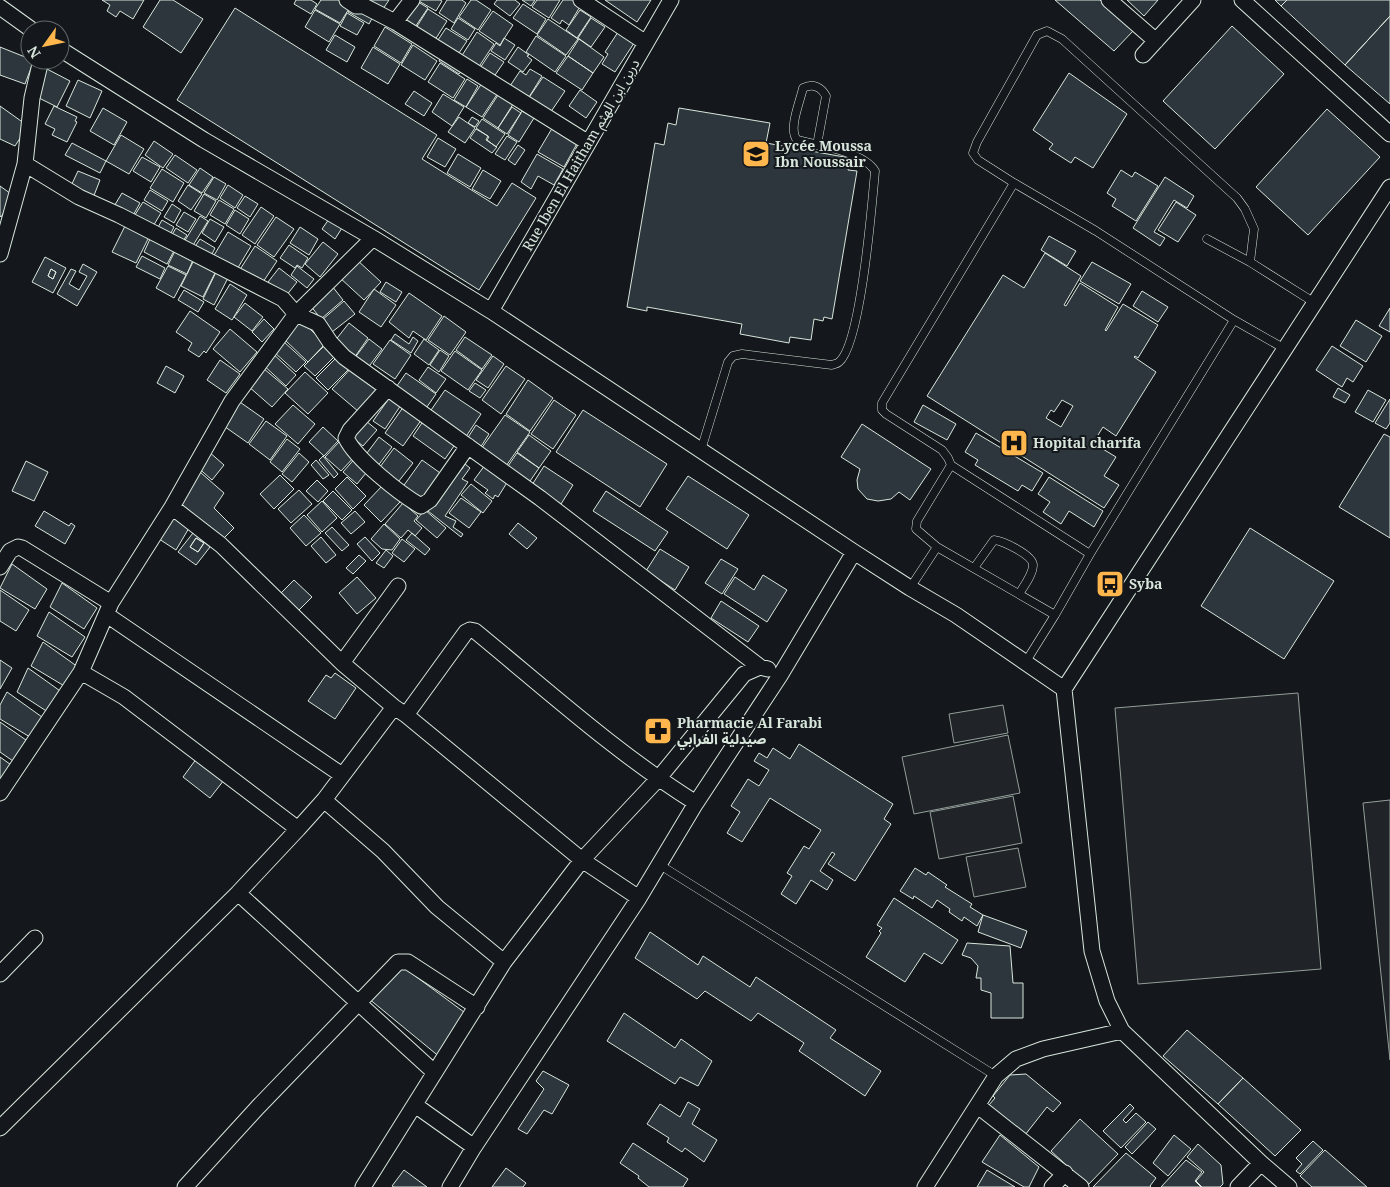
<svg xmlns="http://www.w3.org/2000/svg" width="1390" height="1187" viewBox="0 0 1390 1187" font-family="'Noto Serif','Noto Sans Arabic',serif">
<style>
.green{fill:#202428;stroke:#939e99}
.building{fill:#2c363c;stroke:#d8e6dc;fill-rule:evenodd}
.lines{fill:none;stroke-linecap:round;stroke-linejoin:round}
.lane-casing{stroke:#d8e6dc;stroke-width:9}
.street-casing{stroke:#d8e6dc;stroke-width:17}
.lane{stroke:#14181c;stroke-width:8}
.street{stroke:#14181c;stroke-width:15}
.labels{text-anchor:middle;stroke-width:4;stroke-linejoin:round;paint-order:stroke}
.poi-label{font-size:14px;font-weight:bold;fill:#d8e6dc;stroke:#14181c;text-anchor:start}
.street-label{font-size:14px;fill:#d8e6dc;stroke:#14181c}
</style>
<rect width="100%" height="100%" fill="#14181c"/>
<!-- green -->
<path class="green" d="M1298 693 1321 969 1138 984 1115 708Z
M1003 705 1008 733 954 743 949 714Z
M1008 735 1020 793 914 814 902 757Z
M1013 796 1022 843 939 859 930 812Z
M1390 800V1060L1363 803Z
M1018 848 1026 887 974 897 966 857Z"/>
<!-- building -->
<path class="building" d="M102 0H144L133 19 120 11 116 17 107 11 110 5Z
M160 0H173L203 19 181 53 143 27Z
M296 0H311L317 4 311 14 294 4Z
M321 0H345L352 4 340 23 315 9Z
M355 0 376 11 369 24 348 12Z
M368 0H389L383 9Z
M415 0 428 8 413 30 395 18Z
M417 0H440L442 1 436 11Z
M447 0H462L466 3 454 23 439 13Z
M471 0H476L491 10 478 30 459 17Z
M497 0H515L520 4 510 16 494 4Z
M522 0H535L531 6Z
M537 0H560L549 18 532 7Z
M563 0H573L581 5 569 25 562 20 560 24 551 18Z
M605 0H651L637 22Z
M1055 0H1100L1133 31 1114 51Z
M1127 0H1158L1144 16Z
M1275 0H1287L1281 6Z
M1287 0H1390V16L1345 65 1281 6Z
M523 4 546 19 537 34 513 18Z
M235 8 437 135 422 159 497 206 512 183 536 198 479 290 177 100Z
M428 9 447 21 433 43 414 31Z
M315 10 340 24 329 42 305 27Z
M580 10 591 17 577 38 566 30Z
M493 11 513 25 500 45 479 31Z
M347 13 364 23 357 35 340 26Z
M1390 16V104L1345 65Z
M458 18 475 29 468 40 451 29Z
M591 18 605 27 591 47 578 38Z
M548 19 578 39 566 55 537 35Z
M1232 26 1284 74 1215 149 1163 101Z
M385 27 412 44 401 63 374 46Z
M446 28 467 41 459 53 438 40Z
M620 29 636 40 615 72 602 64 608 54 605 52Z
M477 32 494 44 478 68 461 57Z
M335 35 355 47 347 62 326 50Z
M536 36 566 56 555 72 526 52Z
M504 38 515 45 505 60 491 51 496 43 500 46Z
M579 39 604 57 593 73 568 56Z
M413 45 437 61 425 80 401 65Z
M0 47 30 59V60H34L25 84 0 75Z
M373 47 400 64 388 84 361 68Z
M518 47 529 55 527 56 532 60 523 72 508 62Z
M490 53 504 62 493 78 480 68Z
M443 54 464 68 459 74 439 61Z
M568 56 593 73 582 90 556 73Z
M440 63 465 79 453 98 428 82Z
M47 69 70 81 57 107 33 95Z
M530 69 542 76 526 102 508 89 520 71 526 75Z
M1069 73 1127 114 1093 168 1075 157 1071 163 1049 149 1053 144 1033 130Z
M543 77 565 91 548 116 526 102Z
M467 79 478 86 466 107 454 100Z
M78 80 102 91 90 118 66 106Z
M482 83 498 93 482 117 466 107Z
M580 90 597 102 586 118 569 106Z
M414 91 432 103 424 116 405 104Z
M500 92 515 101 498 128 483 118Z
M443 94 464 107 452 126 432 112Z
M0 106 28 126 15 146 0 139Z
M54 106 77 117 75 121 77 122 67 142 52 135 55 129 45 124Z
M512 107 521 113 507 134 498 128Z
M103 108 127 122 114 145 90 131Z
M679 108 770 123 766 143 850 158 848 170 857 171 832 319 824 317 823 321 814 319 811 340 790 337 789 343 740 334 742 324 647 307V311L627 307 655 143 664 145 668 123 676 125Z
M1327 109 1380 157 1308 235 1256 187Z
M522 111 534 118 519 142 508 135Z
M459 117 475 128 465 143 448 132Z
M472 117 479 121 475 127 468 123Z
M482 119 505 134 496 147 487 140 489 137 476 128Z
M554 125 579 140 564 167 538 152Z
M476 129 488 136 486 140 497 147 492 153 470 138Z
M121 135 144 149 129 174 106 161Z
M507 136 517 142 505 160 495 154Z
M438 138 456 149 445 167 427 157Z
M154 141 173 154 163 168 145 155Z
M72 143 106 161 100 173 65 155Z
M518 145 525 150 515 165 508 160Z
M458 154 481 168 470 187 447 173Z
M537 154 563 169 554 185 538 176 531 189 521 182Z
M175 155 197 170 188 183 166 168Z
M142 157 160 167 151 182 133 171Z
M200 168 213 177 202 193 189 185Z
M162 169 184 183 173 202 150 188Z
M483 170 501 181 490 199 472 189Z
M1121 170 1132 177 1135 172 1158 186 1136 221 1112 206 1116 199 1107 193Z
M78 171 100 180 93 198 70 188Z
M214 177 226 184 217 200 204 193Z
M1165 177 1194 196 1187 208 1174 200 1154 232 1165 238 1160 246 1133 228Z
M188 185 202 194 191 210 178 201Z
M228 185 243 195 235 208 220 198Z
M0 186 14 196 1 217 0 216Z
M150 190 168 201 162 211 144 200Z
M122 193 140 203 131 219 113 208Z
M204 194 216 201 206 218 194 211Z
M245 196 258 204 250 217 237 208Z
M219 200 234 209 225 224 210 215Z
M143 202 161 213 152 228 133 218Z
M1176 202 1196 215 1178 242 1158 230Z
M172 204 181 210 174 223 164 217Z
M261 207 274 216 255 244 242 235Z
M235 210 249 219 240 234 226 225Z
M184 212 196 219 188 232 176 225Z
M200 216 208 221 192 247 184 242Z
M276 217 294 229 274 257 257 245Z
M210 219 224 227 215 242 202 233Z
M329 219 342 228 335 239 322 229Z
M162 220 174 227 169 237 157 229Z
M125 226 149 237 136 263 112 252Z
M300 227 318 239 309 255 290 243Z
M176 228 187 235 181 244 170 238Z
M228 232 251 246 236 271 213 257Z
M1049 236 1076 251 1067 266 1041 250Z
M150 239 174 251 167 264 144 252Z
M200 239 215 248 210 258 194 248Z
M323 242 338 254 320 277 305 264Z
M289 245 308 258 302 268 297 265 295 268 280 258Z
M255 246 277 261 261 285 239 271Z
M175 251 193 260 187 274 168 265Z
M1045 253 1081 276 1064 305 1066 306 1080 283 1118 307 1105 330 1106 331 1123 304 1158 325 1138 358 1135 356 1134 357 1156 372 1116 436 1103 427 1093 443 1116 457 1104 476 1119 485 1104 508 927 396 1003 275 1024 288ZM1062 400 1073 406 1061 427 1046 418 1051 410 1054 412Z
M142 256 165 268 160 279 136 267Z
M45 257 66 268 53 293 32 282ZM51 269 56 272 53 279 48 276Z
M356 259 381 282 364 300 339 277Z
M194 260 216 271 203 297 181 286Z
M1092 262 1131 284 1119 304 1080 281Z
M83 264 97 272 77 306 57 294 71 269 76 271 69 284 79 290 87 276 79 272Z
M168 266 186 275 174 298 156 288Z
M297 266 314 279 307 288 291 275Z
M279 268 297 282 286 296 268 282Z
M51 269 56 272 53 279 48 276Z
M217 270 229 276 214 305 203 299Z
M386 282 402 292 396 302 380 292Z
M230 284 247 295 232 320 215 309Z
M332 286 343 300 321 319 310 305Z
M374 289 396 305 381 327 359 312Z
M184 290 204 302 198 312 178 300Z
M1142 291 1168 307 1158 322 1133 306Z
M409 293 442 316 426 340 413 331 409 338 389 322Z
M344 301 355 314 332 332 322 320Z
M245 303 263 317 252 331 234 317Z
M1390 308V332L1379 326Z
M190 311 220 332 206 353 204 351 199 357 188 350 192 343 176 332Z
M444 316 466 332 450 355 428 340Z
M264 319 274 329 262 342 252 332Z
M1356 320 1382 336 1366 362 1340 346Z
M302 321 325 344 308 362 284 339Z
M349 323 368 338 352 361 334 342Z
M230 329 257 352 240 372 213 349Z
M395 334 409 344 413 337 418 341 411 353 391 340Z
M465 337 492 355 482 369 456 350Z
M369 339 382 349 367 369 354 359Z
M424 339 439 350 429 365 414 354Z
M390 340 411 355 395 379 373 364Z
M283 341 306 362 296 372 274 352Z
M325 345 335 356 315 376 304 366Z
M1332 346 1363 366 1353 382 1347 378 1342 387 1316 370Z
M440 350 449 356 439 372 430 365Z
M455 351 482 370 468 390 441 371Z
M271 352 296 375 286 386 261 363Z
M493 356 504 364 488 388 476 380Z
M337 357 349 369 328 390 316 378Z
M220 360 240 374 226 393 207 380Z
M354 365 380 387 359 412 332 389Z
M166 366 184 376 175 393 157 383Z
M506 366 525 379 501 414 482 400Z
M428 367 446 379 436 393 419 380Z
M263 368 288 389 272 407 248 386Z
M305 372 328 393 308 414 285 393Z
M406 373 436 394 424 411 394 390Z
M528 380 553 398 530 431 506 414Z
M475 383 486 390 480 398 469 391Z
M1338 388 1350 395 1345 403 1333 397Z
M445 390 481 414 465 438 429 413Z
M1368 390 1386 400 1373 422 1355 412Z
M390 397 401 405 385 429 373 421Z
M1390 399V423L1386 429 1375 423Z
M237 400 264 419 248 443 221 424Z
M554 400 576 415 553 449 531 434Z
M293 405 315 424 298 444 275 424Z
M923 405 956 424 947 440 914 422Z
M404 406 422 419 403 446 385 433Z
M583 410 667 464 640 507 556 452Z
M505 415 530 432 506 466 481 449Z
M424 420 456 443 445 459 413 436Z
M266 421 287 436 270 460 249 444Z
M366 421 377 430 363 446 353 438Z
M862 424 931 469 910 500 899 492 891 499 878 501 867 499 858 489 857 480 860 469 841 457Z
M476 425 489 434 480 448 467 439Z
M323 427 338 441 324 456 309 442Z
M976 433 1043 473 1032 491 1022 485 1018 491 975 465 978 460 965 452Z
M1384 434 1390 437V538L1339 507Z
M529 435 551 451 539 468 517 452Z
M379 437 392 447 377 467 364 457Z
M287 439 300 449 282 472 270 462Z
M339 442 355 456 341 471 325 457Z
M394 448 413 463 395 486 377 471Z
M208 451 224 465 212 480 195 465Z
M299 453 309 462 292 482 282 474Z
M517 453 539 468 528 484 506 469Z
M323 456 338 474 334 478 319 460Z
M357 456 371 467 357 484 343 472Z
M316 460 329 475 323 479 311 465Z
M422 460 443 475 424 503 402 488Z
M26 461 48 472 34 501 12 491Z
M465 464 470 468 462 479 468 482 445 516 456 521 453 527 463 534 461 537 428 511 459 466 462 469Z
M485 465 508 481 498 497 495 495 493 499 485 493 488 490 474 480Z
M544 466 573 485 561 504 532 485Z
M200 472 224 493 214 508 234 528 223 539 179 502Z
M280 475 294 489 274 509 260 494Z
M688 476 749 515 727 549 666 509Z
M347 477 366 496 353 509 335 489Z
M1049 477 1103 511 1094 527 1069 511 1061 524 1043 512 1050 502 1038 494Z
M317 480 328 491 318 502 306 491Z
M471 484 492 501 483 513 461 495Z
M383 485 400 502 381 522 364 505Z
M299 490 312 504 291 523 278 509Z
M333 491 352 510 342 520 323 501Z
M606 491 668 532 655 551 593 511Z
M461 498 481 512 469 528 449 513Z
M322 501 337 518 322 532 307 515Z
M403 503 418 516 414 521 422 528 415 536 408 530 401 538 385 524Z
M425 510 446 528 437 538 416 520Z
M44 511 69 526 71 523 75 526 65 544 35 526Z
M355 511 365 522 351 534 341 523Z
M170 515 189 528 176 550 156 537Z
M304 515 321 533 306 546 290 528Z
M518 523 537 538 527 549 509 534Z
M384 524 400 539 392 550 382 549 371 539Z
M332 527 349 545 342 551 325 533Z
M1250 528 1334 581 1284 659 1201 606Z
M193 533 210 547 196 565 178 552ZM196 538 204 543 198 552 190 547Z
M412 533 430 549 425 555 406 540Z
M321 537 336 555 326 563 311 546Z
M365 537 380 553 372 561 357 544Z
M196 538 204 543 198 552 190 547Z
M402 539 415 549 404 562 392 553Z
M660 549 689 567 675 590 646 571Z
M386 550 393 556 384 568 376 563Z
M359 555 366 561 353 574 346 568Z
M721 559 738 569 722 594 705 583Z
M12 564 47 589 35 609 0 588Z
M763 575 787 590 767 622 724 594 735 577 754 590Z
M357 577 376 598 357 614 339 593Z
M294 580 312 597 297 612 280 594Z
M62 583 97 608 84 629 50 607Z
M0 590 29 610 16 631 0 621Z
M721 601 759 626 748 642 711 618Z
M49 612 85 637 72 657 37 636Z
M43 642 78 667 66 687 31 666Z
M0 660 12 668 0 689Z
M28 668 63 693 51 714 17 692Z
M335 673 356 688 335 719 308 701 326 675 331 678Z
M7 692 42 717 30 737 0 719V705Z
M0 722 26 740 13 761 0 752Z
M799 744 893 804 884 819 891 824 855 881 828 864 835 854 832 852 820 871 833 880 827 890 811 880 796 904 781 894 792 876 787 873 804 846 809 849 821 830 770 798 742 842 727 833 740 812 731 806 748 779 759 786 769 770 754 761 759 753 767 758 773 748 790 759Z
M0 757 14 767 0 786Z
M197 758 224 780 210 798 183 777Z
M915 868 926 875 928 872 947 885 945 887 972 904 970 907 983 915 977 926 964 917 962 921 949 912 950 909 937 900 932 908 914 896 913 899 900 891Z
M894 898 958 940 942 964 924 953 905 982 866 957 881 933 879 931 882 928 877 925Z
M983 915 1027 931 1021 948 978 932Z
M650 932 698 965 703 956 750 987 756 977 836 1030 830 1038 881 1071 865 1096 799 1051 804 1043 758 1013 751 1021 705 991 697 999 635 958Z
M967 943 1010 946 1013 983H1023V1018H991V993L981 990V978H976L978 966 971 958 962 955Z
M403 967 468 1015 441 1058 368 998Z
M624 1013 675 1048 681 1039 712 1061 698 1086 680 1077 675 1084 607 1041Z
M1187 1030 1243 1078 1218 1104 1163 1056Z
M543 1071 569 1085 552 1114 544 1110 527 1134 518 1129 544 1089 536 1081Z
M1026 1074 1061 1103 1053 1112 1047 1107 1025 1135 996 1116 999 1113 989 1105 995 1098 993 1096 1010 1075Z
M1243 1078 1301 1130 1275 1156 1218 1104Z
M688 1102 700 1109 692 1124 717 1140 704 1162 685 1148 682 1152 667 1142 669 1138 647 1124 660 1104 680 1117Z
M1130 1104 1134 1108 1123 1120 1126 1123 1136 1113 1146 1122 1121 1148 1103 1131Z
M1080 1119 1118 1154 1088 1185 1051 1151Z
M1148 1122 1156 1129 1132 1154 1125 1147Z
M1000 1135 1039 1167 1029 1187H1024L982 1162Z
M1174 1135 1191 1149 1168 1176 1153 1163Z
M1313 1141 1323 1150 1300 1174 1296 1171 1302 1164 1296 1158Z
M633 1143 688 1179 683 1187H649L638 1178 639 1176 620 1163Z
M1198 1144 1221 1165 1223 1184 1220 1187H1202L1196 1181 1204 1172 1187 1157Z
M1325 1150 1367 1187H1312L1300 1176Z
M1126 1153 1156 1178 1150 1186 1151 1187H1093Z
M1186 1160 1202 1172 1195 1181 1201 1187H1161Z
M506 1168 526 1183 523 1187H492Z
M404 1170 427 1187H394L392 1186Z
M987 1170 1015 1187H977Z"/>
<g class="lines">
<defs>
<path id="lane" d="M1207 239 1250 262
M1285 349 1234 320 1096 231 1014 183 978 160 973 153 977 142 1037 35 1047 31 1062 39 1237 198 1245 209 1254 229 1250 262 1315 303
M701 450 728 362 733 356 742 354 832 365C834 364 837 364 839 362 861 344 872 204 875 171 864 152 819 145 797 140 788 129 800 102 803 88 813 83 821 87 826 96L817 145
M951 465 1090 554
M937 547 916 529 917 521 951 465 948 458 942 450 886 414 882 410V403L1014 183
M974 568 994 540C1003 541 1033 555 1033 565 1033 574 1024 586 1019 594
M910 588 937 547 1055 615 1090 554 1234 320
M1025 663 1055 615
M660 865 996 1076"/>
<path id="street" d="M347 0 356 6H364L395 22 587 142
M581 0 646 43
M1109 0 1156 41
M1242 0 1390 134
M0 7 32 30
M395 22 412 0
M60 49 204 140 373 238 491 311 854 552 910 588 956 615 1064 689
M1143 55 1193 0
M25 164 79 197 119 215 283 299 296 314 318 324 330 342 344 357 540 498 760 667
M0 254 25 164 32 98 41 60
M491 311 671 0
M388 388 350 430 346 438C356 459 400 494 421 506L430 500 468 446
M172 507 221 545 342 663 394 707 406 715 582 860 639 898
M0 567 10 551 18 547 22 548 111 603
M107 615 342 775
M342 663 398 586
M81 672 124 697 298 829
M406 715 466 632 470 630 475 631C547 690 616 753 696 803
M0 793 81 672 111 603 172 507 232 401 296 314 373 238
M324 800 383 851 437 907 504 962
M238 893 434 1072
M0 974 35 938
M415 1105 474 1147
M978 1106 1081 1187
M0 1128 238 893 298 829 324 800 394 707
M185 1187 258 1107 398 962H408L477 1007
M363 1187 504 962 582 860 658 779 744 674 760 667 768 669
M450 1187 474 1147 639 898 696 803 781 674 854 552
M925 1187 996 1076 1016 1059 1043 1049 1122 1031
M1052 1187 1065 1173
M1238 1187 1261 1163
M1289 1187 1261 1163 1122 1031 1107 1001 1092 951 1064 689 1390 187"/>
</defs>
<!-- lane casing -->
<use href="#lane" class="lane-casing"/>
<!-- street casing -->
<use href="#street" class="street-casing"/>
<!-- lane -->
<use href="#lane" class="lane"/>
<!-- street -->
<use href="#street" class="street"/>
</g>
<!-- icons -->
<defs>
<symbol id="school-square" viewBox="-11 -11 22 22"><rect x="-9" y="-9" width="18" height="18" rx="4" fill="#ffb74d" stroke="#14181c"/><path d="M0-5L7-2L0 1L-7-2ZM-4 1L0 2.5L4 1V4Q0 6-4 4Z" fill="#111"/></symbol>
<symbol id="hospital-square" viewBox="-11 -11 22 22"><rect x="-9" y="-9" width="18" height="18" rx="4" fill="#ffb74d" stroke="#14181c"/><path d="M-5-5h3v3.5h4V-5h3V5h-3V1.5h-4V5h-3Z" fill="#111"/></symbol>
<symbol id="bus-square" viewBox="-11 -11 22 22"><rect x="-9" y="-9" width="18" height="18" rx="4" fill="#ffb74d" stroke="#14181c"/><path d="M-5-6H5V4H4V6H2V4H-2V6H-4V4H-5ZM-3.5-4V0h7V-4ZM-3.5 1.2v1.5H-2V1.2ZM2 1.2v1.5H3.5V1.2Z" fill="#111"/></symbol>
<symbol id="pharmacy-square" viewBox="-11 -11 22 22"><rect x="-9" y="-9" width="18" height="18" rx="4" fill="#ffb74d" stroke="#14181c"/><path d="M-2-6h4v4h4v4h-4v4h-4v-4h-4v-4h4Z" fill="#111"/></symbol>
</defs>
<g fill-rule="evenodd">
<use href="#school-square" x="740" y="138" width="32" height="32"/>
<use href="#hospital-square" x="998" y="427" width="32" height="32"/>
<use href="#bus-square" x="1094" y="568" width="32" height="32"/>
<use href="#pharmacy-square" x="642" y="715" width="32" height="32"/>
</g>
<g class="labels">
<!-- poi labels -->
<g class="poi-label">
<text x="775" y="151">Lycée Moussa<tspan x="775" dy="16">Ibn Noussair</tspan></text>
<text x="1033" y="448">Hopital charifa</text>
<text x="1129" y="589">Syba</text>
<text x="677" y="728">Pharmacie Al Farabi<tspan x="677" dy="16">صيدلية الفرابي</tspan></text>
</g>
<!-- street labels -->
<g class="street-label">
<text transform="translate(581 155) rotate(-60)" y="5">Rue Iben El Haitham دربن ابن الهثم</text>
</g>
</g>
<!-- north arrow -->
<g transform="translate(45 45) rotate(237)"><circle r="24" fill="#14181c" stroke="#626a69"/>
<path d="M0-4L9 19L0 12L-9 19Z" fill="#ffb74d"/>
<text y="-8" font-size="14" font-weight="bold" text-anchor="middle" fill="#d8e6dc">N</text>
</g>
</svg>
